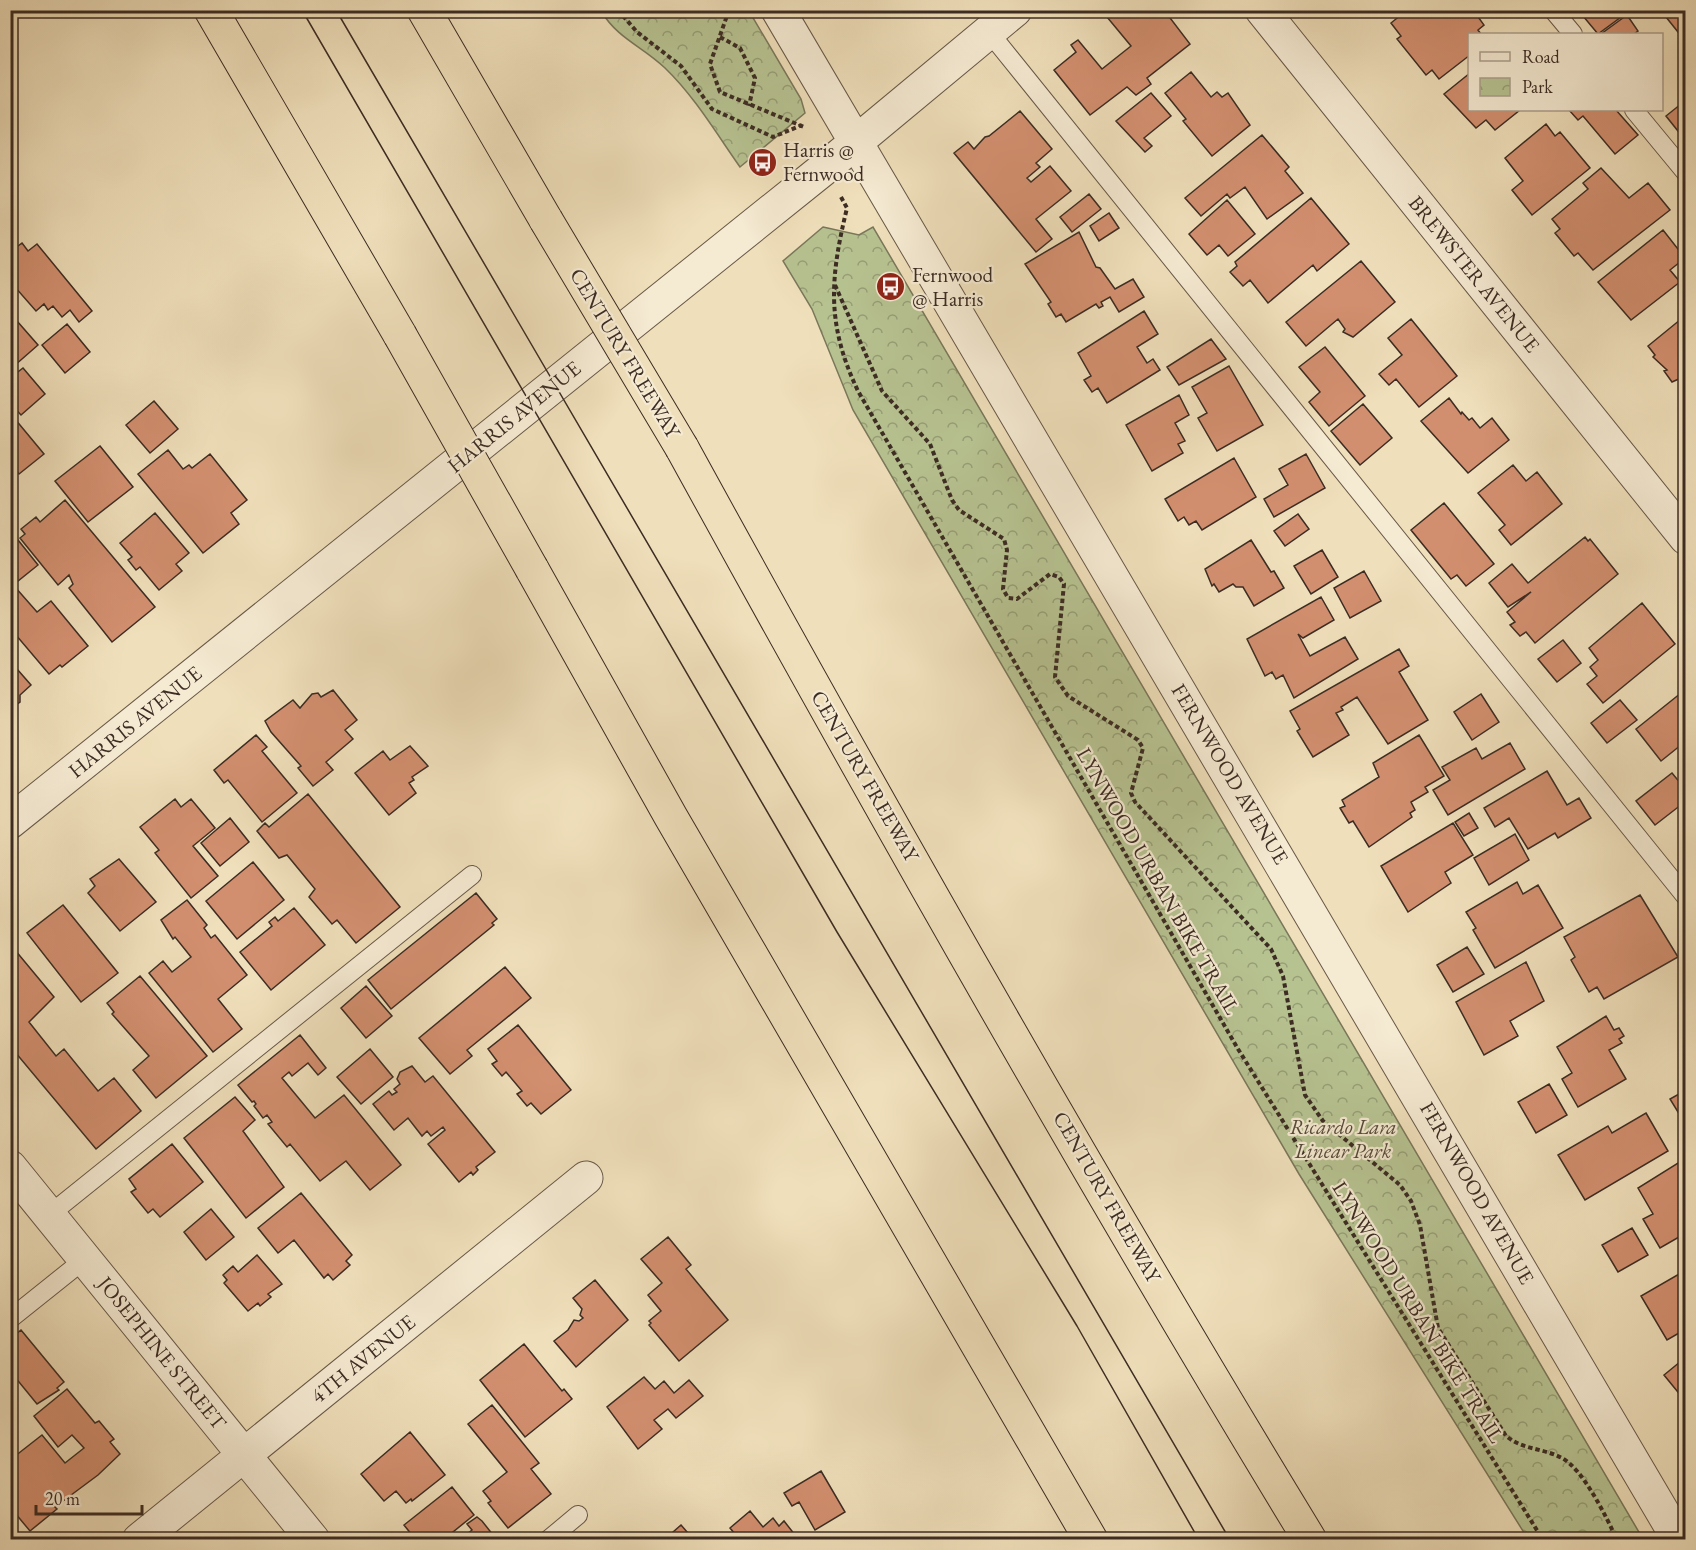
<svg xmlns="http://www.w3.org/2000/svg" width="1696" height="1550" viewBox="0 0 1696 1550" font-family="'EB Garamond',serif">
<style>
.park{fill:url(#park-crowns);stroke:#7a775a;stroke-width:1.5}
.building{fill:#d28f6f;stroke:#3c2c23;stroke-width:1.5}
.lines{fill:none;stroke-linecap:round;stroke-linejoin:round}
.service-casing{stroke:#695949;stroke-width:20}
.minor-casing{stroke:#695949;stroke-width:35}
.tertiary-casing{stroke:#695949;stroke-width:35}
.motorway-casing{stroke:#3c2c23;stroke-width:35}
.path{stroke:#3c2c23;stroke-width:4;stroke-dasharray:4.5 3;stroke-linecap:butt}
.service{stroke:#f5ead2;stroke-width:18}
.minor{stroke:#f5ead2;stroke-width:33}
.tertiary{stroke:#f5ead2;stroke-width:33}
.motorway{stroke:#efdfba;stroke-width:33}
.tram{stroke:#3c2c23;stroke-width:1.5}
.motorway-bridge-casing{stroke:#3c2c23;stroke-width:35;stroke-linecap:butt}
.motorway-bridge{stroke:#efdfba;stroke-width:33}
.labels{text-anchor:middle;stroke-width:4.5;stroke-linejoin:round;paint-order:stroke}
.poi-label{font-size:21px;fill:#3c2c23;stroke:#f5ead2;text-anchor:start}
.street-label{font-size:21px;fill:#3c2c23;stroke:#f5ead2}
.park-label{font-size:21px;font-style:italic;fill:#554a39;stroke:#f5ead2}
</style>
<defs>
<pattern id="park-crowns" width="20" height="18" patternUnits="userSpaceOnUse" patternTransform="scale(1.5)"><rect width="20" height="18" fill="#b7c291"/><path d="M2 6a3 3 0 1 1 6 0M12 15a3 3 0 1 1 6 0" fill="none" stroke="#969e76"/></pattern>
</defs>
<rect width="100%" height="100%" fill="#efdfba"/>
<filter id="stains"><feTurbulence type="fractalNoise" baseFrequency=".00333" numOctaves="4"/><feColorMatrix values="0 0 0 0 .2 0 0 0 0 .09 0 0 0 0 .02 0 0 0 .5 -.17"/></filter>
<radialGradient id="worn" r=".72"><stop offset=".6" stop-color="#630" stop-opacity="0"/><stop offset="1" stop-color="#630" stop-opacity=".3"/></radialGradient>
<!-- park -->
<path class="park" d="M601 11H749L801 99 805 113 740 167C716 133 695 97 665 68 642 46 618 39 601 11Z
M823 227 859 235 873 227 1643 1539H1528L1299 1174 853 410 812 309 783 261Z"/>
<!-- building -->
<path class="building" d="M1164 10 1190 44 1147 78 1151 84 1136 95 1127 87 1090 115 1054 70 1076 52 1071 45 1078 40 1102 69 1131 46 1102 11Z
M1407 10H1477L1476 14 1484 25 1478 30 1481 34H1470V55L1439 79 1432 70 1426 75 1397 39 1401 36 1391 23Z
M1578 10H1616L1621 17 1598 34Z
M1673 10H1686V42L1666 17Z
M1627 15 1638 31 1634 34H1601Z
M1191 72 1211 97 1217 92 1222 97 1228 93 1250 125 1212 156 1183 121 1186 119 1165 93Z
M1470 73V110H1520L1495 130 1486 120 1476 128 1444 94Z
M1151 93 1171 116 1144 138 1152 146 1145 152 1116 121Z
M1686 100V141L1666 116Z
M1569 110H1616L1638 135 1615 154 1583 116 1578 120Z
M1020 111 1052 149 1036 163 1040 167 1027 178 1031 182 1050 166 1071 191 1036 219 1052 239 1036 252 954 153 968 142 974 149 985 137 989 136Z
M1546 124 1555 136 1560 132 1590 168 1532 215 1512 190 1523 181 1505 158Z
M1262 135 1289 167 1285 171 1303 193 1267 219 1245 187 1230 198 1227 194 1201 216 1185 198Z
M1601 168 1629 198 1648 183 1670 210 1593 270 1578 253 1574 256 1555 233 1560 229 1552 219 1588 189 1583 183Z
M1089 194 1101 209 1072 232 1060 217Z
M1311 198 1349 244 1317 271 1313 265 1268 303 1250 280 1243 286 1230 272 1237 266 1235 262Z
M1227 200 1255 234 1228 256 1219 245 1207 255 1189 234Z
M1109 213 1119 228 1099 241 1090 226Z
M1663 230 1685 258 1670 270 1680 282 1631 320 1598 282Z
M1079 232 1096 267 1100 268 1115 289 1133 279 1144 297 1119 312 1110 297 1101 302 1103 306 1099 308 1096 304 1066 322 1061 314 1056 317 1048 304 1051 302 1025 264Z
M22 243 28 251 37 244 92 311 79 322 70 310 62 317 53 306 48 310 44 304 36 311 15 287 12 290 10 252Z
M1361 261 1395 302 1353 337 1343 332 1345 329 1338 319 1306 346 1286 322Z
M1144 311 1158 334 1137 347 1147 363 1153 359 1160 370 1107 403 1098 388 1092 392 1084 380 1091 376 1078 353Z
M10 313 38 345 14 366 10 361Z
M1686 315V384L1681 378 1672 382 1664 371 1667 370 1653 357 1655 355 1648 346Z
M1411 319 1457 376 1419 407 1396 379 1389 385 1379 374 1402 355 1388 338Z
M67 324 90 352 65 373 42 345Z
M1211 339 1226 359 1179 385 1167 367Z
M1325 347 1365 396 1329 426 1309 402 1320 392 1299 367Z
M1229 366 1263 425 1217 451 1198 418 1207 413 1192 387Z
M23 368 45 394 21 415 10 403V378Z
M1179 395 1189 415 1175 423 1185 441 1178 444 1183 453 1152 471 1126 425Z
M1449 398 1461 414 1462 412 1469 420 1472 418 1480 428 1492 418 1509 440 1468 473 1421 421Z
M154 401 178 429 150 453 126 425Z
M1363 404 1392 438 1360 465 1331 431Z
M10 413 44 454 19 474 10 463Z
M100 446 133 487 88 522 55 481Z
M168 450 183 469 189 465 192 468 210 454 247 500 231 513 239 524 203 553 138 474Z
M1306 454 1325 488 1274 517 1264 499 1288 485 1279 469Z
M1234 458 1256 497 1202 530 1196 521 1189 525 1184 517 1178 521 1165 499Z
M1513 465 1526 481 1537 472 1562 504 1511 545 1499 530 1505 525 1478 493Z
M65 500 155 607 112 642 69 588 73 584 69 575 58 585 20 538 25 534 21 529 36 517 40 522Z
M1444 503 1494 564 1466 586 1457 575 1451 579 1411 530Z
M155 513 189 553 176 564 182 571 159 590 140 567 136 570 128 560 132 557 120 543Z
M1298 514 1309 529 1285 546 1274 531Z
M10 530 38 565 13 585 10 583Z
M1585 537 1588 541 1590 539 1618 574 1535 643 1526 632 1520 636 1510 625 1515 622 1507 612 1531 592 1508 607 1489 583 1512 564 1528 583Z
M1251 540 1271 572 1274 571 1284 588 1254 606 1243 587H1236L1233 584 1219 592 1214 584 1212 586 1205 569Z
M1322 550 1338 577 1311 594 1294 566Z
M1364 571 1381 601 1350 618 1334 588Z
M15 587 37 612 51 601 88 646 62 667 60 665 49 674 10 628V590Z
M1321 597 1334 620 1303 638 1298 634 1310 656 1345 637 1358 659 1294 698 1283 675 1276 679 1272 672 1265 676 1247 639Z
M1642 603 1675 644 1603 703 1587 684 1597 676 1590 667 1598 660 1589 648Z
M1563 640 1581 663 1557 682 1538 659Z
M1399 649 1409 666 1399 672 1428 720 1388 744 1357 697 1341 707 1343 710 1336 713 1349 735 1313 757 1297 731 1300 729 1290 711Z
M10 661 31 685 20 695V702L13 707 10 706Z
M1686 689V741L1661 761 1636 729Z
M333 690 357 720 345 730 353 739 326 762 333 770 313 786 298 768 301 766 271 732 265 721 293 700 300 708 312 694 318 693 321 697Z
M1481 694 1499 722 1472 740 1454 712Z
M1620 700 1637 720 1607 743 1591 723Z
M256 735 267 747 262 751 297 793 262 822 228 780 224 783 214 770Z
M1419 735 1444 776 1425 787 1428 792 1411 802 1415 810 1410 813 1412 817 1369 847 1353 821 1349 823 1340 808 1345 806 1342 800 1379 777 1373 763Z
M1510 743 1525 769 1448 815 1433 790 1450 780 1442 767 1476 748 1482 759Z
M410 746 428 766 412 777 414 780 409 783 416 793 389 815 355 773 383 751 390 760Z
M1547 771 1567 805 1579 798 1591 818 1558 838 1555 833 1528 849 1509 818 1495 827 1484 808Z
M1672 773 1686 790V801L1655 825 1636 801Z
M308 794 400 907 356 943 337 920 332 924 309 897 315 889 287 855 279 858 257 831 265 823 269 827Z
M175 799 181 807 191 799 215 828 193 846 218 876 191 898 155 853 159 850 140 827Z
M1469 813 1478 828 1464 836 1455 822Z
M230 818 249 842 220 866 201 843Z
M1453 823 1473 855 1445 872 1451 883 1408 912 1381 866Z
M1515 834 1529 860 1489 885 1474 858Z
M119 859 156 902 120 931 88 893 95 886 90 879Z
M253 862 284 900 237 939 206 901Z
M1517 882 1523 894 1538 885 1563 928 1495 968 1473 930 1476 928 1466 912Z
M476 893 497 919 492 923 494 925 391 1009 368 980Z
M1640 895 1678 957 1604 999 1597 987 1589 992 1571 960 1575 957 1564 937Z
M187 900 207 925 204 928 211 938 215 935 247 975 218 999 242 1029 213 1052 149 973 163 961 172 972 191 957 175 937 173 939 161 920Z
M63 905 118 973 81 1002 27 933Z
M294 908 325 945 271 990 240 952 272 926 269 922 275 917 278 921Z
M10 944 54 997 29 1022 56 1056 64 1049 98 1091 114 1078 141 1111 96 1149 10 1046Z
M1467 947 1484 974 1453 992 1437 965Z
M1526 962 1544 1001 1510 1021 1518 1036 1484 1055 1456 1002Z
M505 967 531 998 467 1050 472 1056 450 1074 419 1038Z
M140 976 207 1056 156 1098 133 1070 149 1056 112 1014 114 1012 107 1003Z
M366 986 392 1016 366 1038 341 1008Z
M1606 1016 1614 1030 1619 1028 1624 1036 1619 1039 1622 1043 1609 1050 1626 1079 1578 1107 1562 1079 1572 1073 1557 1047Z
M518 1025 571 1090 541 1114 531 1103 527 1106 517 1094 522 1091 506 1072 502 1076 492 1064 497 1061 488 1049Z
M300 1035 326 1068 318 1075 308 1063 292 1076 289 1072 282 1078 315 1118 344 1095 401 1165 370 1190 346 1161 320 1181 290 1144 287 1147 268 1124 272 1122 267 1115 263 1118 254 1106 256 1104 254 1101 252 1102 238 1085Z
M370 1049 393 1077 361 1104 337 1077Z
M412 1066 425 1082 433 1076 495 1152 476 1167 478 1170 473 1175 471 1172 459 1182 428 1144 445 1130 443 1127 431 1136 427 1131 422 1136 408 1118 394 1130 373 1104 389 1091 392 1095 397 1092 394 1089 400 1084 397 1079 400 1072Z
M1549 1084 1567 1115 1536 1133 1518 1102Z
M1686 1090V1125L1670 1099Z
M235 1097 255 1120 243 1131 284 1187 246 1218 184 1138Z
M1646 1113 1668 1151 1585 1200 1558 1155 1608 1126 1612 1133Z
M172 1144 203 1182 160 1217 153 1209 148 1213 131 1192 136 1189 129 1179Z
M1686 1158V1233L1660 1248 1643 1219 1653 1214 1638 1188Z
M301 1193 352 1255 346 1261 350 1265 333 1280 328 1274 324 1278 294 1240 278 1253 258 1228Z
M211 1209 234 1237 206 1260 184 1232Z
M1632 1228 1648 1255 1618 1272 1602 1245Z
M668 1237 691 1265 686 1269 728 1320 679 1361 649 1325 651 1323 649 1321 661 1311 648 1295 662 1283 641 1259Z
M257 1255 282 1284 268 1294 271 1297 260 1306 258 1303 248 1311 224 1283 227 1280 223 1275 233 1266 238 1272Z
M1686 1270V1329L1667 1340 1641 1296Z
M595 1280 628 1320 576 1367 554 1341 568 1330 574 1320 579 1321 583 1318 580 1315 582 1309 573 1298Z
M21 1330 64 1382 57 1388 59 1390 37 1404 10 1371V1339Z
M524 1344 562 1391 564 1389 572 1399 525 1437 480 1380Z
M1686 1357V1402L1664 1375Z
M644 1377 655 1389 664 1381 674 1393 689 1380 703 1396 676 1418 668 1409 654 1420 662 1429 638 1449 607 1407Z
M67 1389 95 1423 99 1421 114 1439 110 1442 120 1454 98 1475 55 1507 57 1509 30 1531 10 1507V1460L42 1435 65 1463 84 1448 72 1435 58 1447 34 1416Z
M492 1405 539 1463 531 1469 551 1494 508 1528 488 1503 491 1501 483 1491 507 1472 468 1424Z
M410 1432 445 1475 412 1501 411 1499 406 1503 396 1491 384 1501 361 1474Z
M821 1471 845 1512 815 1530 799 1502 792 1506 784 1493Z
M452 1487 474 1515 443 1540H416L404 1525Z
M750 1511 763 1527 773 1518 779 1526 784 1521 799 1540H740L730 1528Z
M477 1517 482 1521 497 1540H460L472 1530 467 1524Z
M10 1523 22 1536 18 1540H10Z
M681 1525 694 1540H664Z"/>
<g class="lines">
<defs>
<path id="service" d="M1553 10 1573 34
M989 32 1686 897
M1634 110 1686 173
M49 1215 472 875
M10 1319 85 1259
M548 1540 578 1515"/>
<path id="minor" d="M1262 10 1686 538
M10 1167 313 1540
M139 1540 586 1178"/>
<path id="tertiary" d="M778 10 1679 1540
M10 822 826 167 1015 10"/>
<path id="motorway" d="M211 10 400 335
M424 10 546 220
M682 448C884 816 1091 1181 1310 1540
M532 569 671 817 1091 1540"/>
</defs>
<!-- service casing -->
<use href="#service" class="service-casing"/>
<!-- minor casing -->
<use href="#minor" class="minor-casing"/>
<!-- tertiary casing -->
<use href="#tertiary" class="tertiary-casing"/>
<!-- motorway casing -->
<use href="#motorway" class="motorway-casing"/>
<!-- path -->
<path class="path" d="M618 10 637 32 681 66 712 109 773 137 802 125
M729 10 710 64 720 92 804 127
M720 37 740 48 755 78 749 106
M841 197 847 208C830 278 826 324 858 391L1238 1049 1543 1540
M835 285 882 391 930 444 952 500 959 510 1004 539 1007 550 1003 589 1008 598 1017 599 1050 574 1059 577 1064 584 1055 677 1068 696 1138 740 1143 748 1131 793 1135 802 1271 949 1283 976 1305 1095 1323 1121 1400 1185 1411 1201 1420 1225 1438 1328 1506 1436C1523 1450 1543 1448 1562 1458 1583 1469 1607 1518 1617 1540"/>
<!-- service -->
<use href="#service" class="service"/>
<!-- minor -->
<use href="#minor" class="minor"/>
<!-- tertiary -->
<use href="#tertiary" class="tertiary"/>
<!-- motorway -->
<use href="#motorway" class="motorway"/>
<!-- tram -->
<path class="tram" d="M302 10 837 932 1077 1326 1199 1540
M336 10 1230 1540"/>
<defs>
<path id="motorway-bridge" d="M546 220 682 448
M400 335 532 569"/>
</defs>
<!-- motorway-bridge casing -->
<use href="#motorway-bridge" class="motorway-bridge-casing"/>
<!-- motorway-bridge -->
<use href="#motorway-bridge" class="motorway-bridge"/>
</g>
<!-- icons -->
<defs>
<symbol id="bus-disc" viewBox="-11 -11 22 22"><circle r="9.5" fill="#8f2418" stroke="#f5ead2"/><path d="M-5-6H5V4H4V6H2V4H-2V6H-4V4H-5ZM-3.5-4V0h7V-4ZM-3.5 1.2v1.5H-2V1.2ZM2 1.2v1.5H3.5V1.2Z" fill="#fff"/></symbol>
</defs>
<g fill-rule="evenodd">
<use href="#bus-disc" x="746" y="146" width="33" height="33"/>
<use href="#bus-disc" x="874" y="270" width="33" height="33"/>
</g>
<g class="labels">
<!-- poi labels -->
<g class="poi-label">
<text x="783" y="157">Harris @<tspan x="783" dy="24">Fernwood</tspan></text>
<text x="912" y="282">Fernwood<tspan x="912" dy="24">@ Harris</tspan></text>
</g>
<!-- street labels -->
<g class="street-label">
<text transform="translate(1474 274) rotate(51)" y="7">BREWSTER AVENUE</text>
<text transform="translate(625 353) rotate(59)" y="7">CENTURY FREEWAY</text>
<text transform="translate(514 417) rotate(-39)" y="7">HARRIS AVENUE</text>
<text transform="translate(135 722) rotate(-39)" y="7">HARRIS AVENUE</text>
<text transform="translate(1230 774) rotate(59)" y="7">FERNWOOD AVENUE</text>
<text transform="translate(865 776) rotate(60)" y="7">CENTURY FREEWAY</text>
<text transform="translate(1158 881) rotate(60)" y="7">LYNWOOD URBAN BIKE TRAIL</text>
<text transform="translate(1477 1193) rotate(60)" y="7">FERNWOOD AVENUE</text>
<text transform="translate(1107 1197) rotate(60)" y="7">CENTURY FREEWAY</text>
<text transform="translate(1418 1312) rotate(58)" y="7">LYNWOOD URBAN BIKE TRAIL</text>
<text transform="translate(162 1353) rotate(51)" y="7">JOSEPHINE STREET</text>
<text transform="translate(363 1359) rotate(-39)" y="7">4TH AVENUE</text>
</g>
<!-- park labels -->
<g class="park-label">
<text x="1343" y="1134">Ricardo Lara<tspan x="1343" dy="24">Linear Park</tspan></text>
</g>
</g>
<!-- margin -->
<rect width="1696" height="1550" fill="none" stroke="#efdfba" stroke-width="36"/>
<rect x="12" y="12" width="1672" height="1526" fill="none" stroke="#3c2c23" stroke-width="3"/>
<rect x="18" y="18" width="1660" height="1514" fill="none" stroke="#3c2c23" stroke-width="1.5"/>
<!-- legend -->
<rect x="1468" y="33" width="195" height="78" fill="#f5ead2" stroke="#ab9e8c" stroke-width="1.5"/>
<rect x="1480" y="52" width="30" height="9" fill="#f5ead2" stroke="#ab9e8c" stroke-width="1.5"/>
<text x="1522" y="63" font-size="18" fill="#3c2c23">Road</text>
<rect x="1480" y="78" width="30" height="18" fill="url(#park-crowns)" stroke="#ab9e8c" stroke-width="1.5"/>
<text x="1522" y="93" font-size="18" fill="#3c2c23">Park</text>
<!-- scale -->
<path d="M36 1505v9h106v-9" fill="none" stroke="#3c2c23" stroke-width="3"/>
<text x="45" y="1505" font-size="18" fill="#3c2c23" stroke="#f5ead2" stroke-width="4.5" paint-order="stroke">20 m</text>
<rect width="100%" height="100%" filter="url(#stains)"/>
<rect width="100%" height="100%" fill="url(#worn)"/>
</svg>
